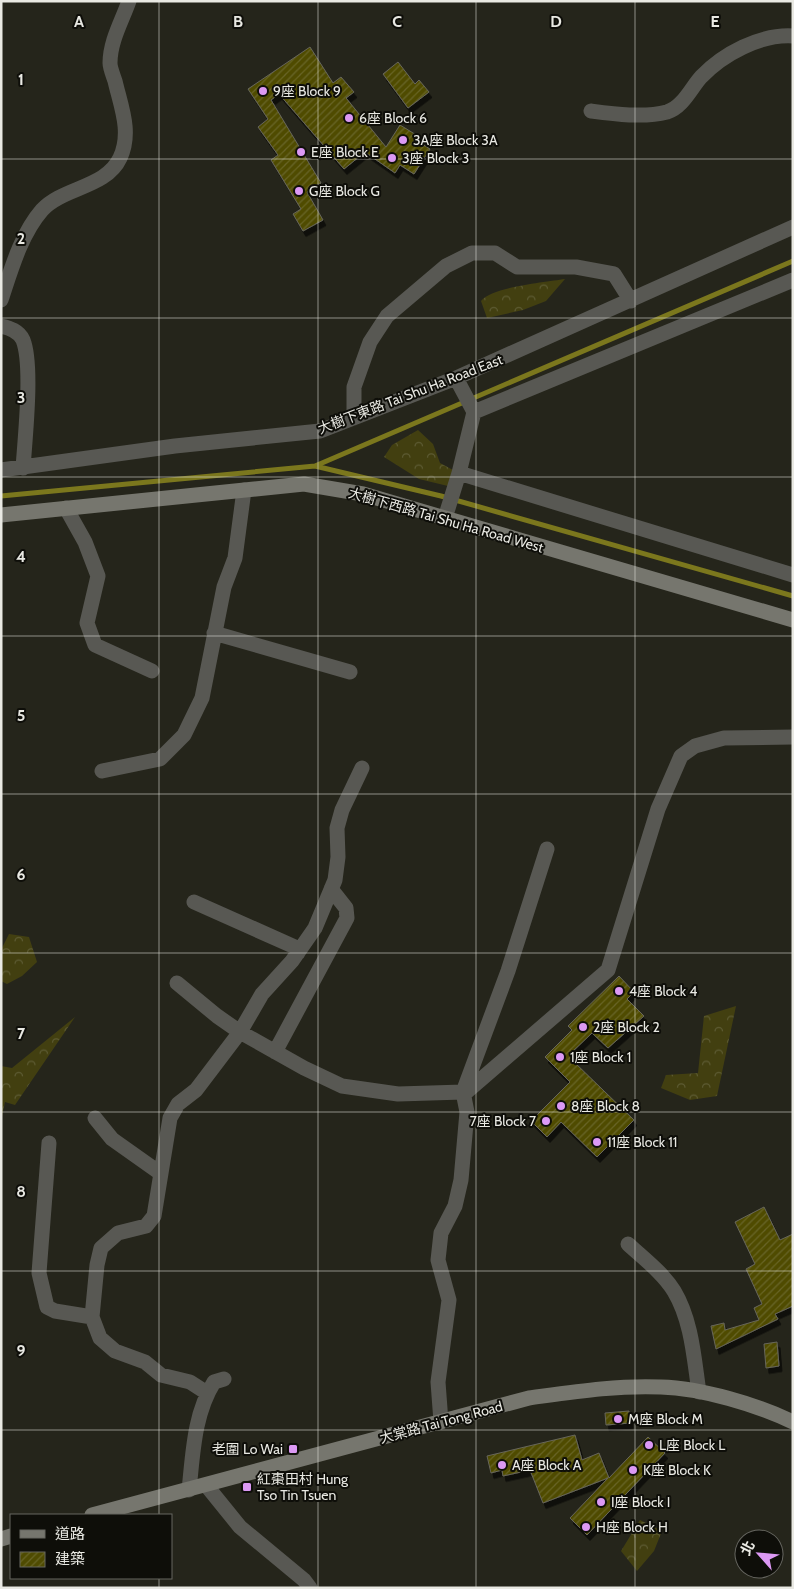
<svg xmlns="http://www.w3.org/2000/svg" width="794" height="1589" viewBox="0 0 794 1589" font-family="Cabin,'Noto Sans TC',sans-serif">
<style>
.forest{fill:url(#forest-crowns)}
.lines{fill:none;stroke-linecap:round;stroke-linejoin:round}
.stream{stroke:#7b771d;stroke-width:5}
.building{fill:url(#building-hatch);stroke:#67665b;filter:url(#shadow)}
.street{stroke:#585853;stroke-width:15}
.secondary{stroke:#76766e;stroke-width:15}
.grid{fill:none;stroke:#e9e9e3;stroke-width:1;stroke-opacity:0.55}
.poi-dot{fill:#dc99f4;stroke:#0e0e09;stroke-width:2}
.labels{text-anchor:middle;stroke-width:4;stroke-linejoin:round;paint-order:stroke}
.poi-label{font-size:14px;fill:#e9e9e3;stroke:#0e0e09;text-anchor:start}
.street-label{font-size:14px;fill:#e9e9e3;stroke:#0e0e09}
.grid-label{font-size:16px;text-anchor:middle;font-weight:bold;fill:#e9e9e3;stroke:#0e0e09;stroke-width:4;stroke-linejoin:round;paint-order:stroke}
</style>
<defs>
<pattern id="forest-crowns" width="20" height="18" patternUnits="userSpaceOnUse" patternTransform="scale(1.25)"><rect width="20" height="18" fill="#423f10"/><path d="M2 6a3 3 0 1 1 6 0M12 15a3 3 0 1 1 6 0" fill="none" stroke="#5d5b33"/></pattern>
<pattern id="building-hatch" width="6" height="6" patternUnits="userSpaceOnUse" patternTransform="scale(1.25)"><rect width="6" height="6" fill="#4f4b01"/><path d="M-1 1l2-2M0 6l6-6M5 7l2-2" fill="none" stroke="#686526"/></pattern>
<filter id="shadow"><feDropShadow dx="3" dy="5.5" stdDeviation="0" flood-color="#0009"/></filter>
</defs>
<rect width="100%" height="100%" fill="#25251b"/>
<!-- forest -->
<path class="forest" d="M565 279 546 301 523 310 487 318 481 301C492 287 546 282 565 279Z
M418 430 433 444 440 463 453 470 448 486 419 479 384 457 392 445Z
M9 934 29 937 37 962 22 976 7 984 1 981V950Z
M736 1006 717 1096 690 1100 661 1088 666 1075 698 1073 704 1016Z
M75 1017 15 1105 5 1102 1 1121V1066L12 1068Z
M640 1520 662 1531 654 1551 637 1571 621 1551Z"/>
<g class="lines">
<!-- stream -->
<path class="stream" d="M315 466 793 261
M1 496 315 466 441 496 793 596"/>
</g>
<!-- building -->
<path class="building" d="M310 47 333 83 341 77 354 92 346 98 386 147 400 125 418 136 416 140 430 149 414 174 400 165 395 173 365 152 344 169 279 94 271 100 321 183 307 192 323 220 303 231 293 214 301 209 271 160 278 155 258 127 268 119 248 89Z
M398 62 415 84 419 80 429 92 408 108 383 74Z
M619 976 634 992 627 999 644 1016 608 1048 592 1033 571 1053 575 1057 572 1060 634 1120 597 1157 561 1122 547 1137 531 1121 570 1082 545 1057 572 1030 568 1026Z
M764 1207 780 1240 793 1234V1306L775 1314 778 1319 716 1349 711 1326 724 1323 725 1330 759 1320 754 1308 762 1304 746 1269 755 1264 735 1222Z
M777 1342 779 1366 766 1368 764 1344Z
M629 1411 630 1423 606 1425 605 1413Z
M575 1435 582 1460 599 1453 609 1478 648 1437 665 1453 587 1535 570 1518 608 1478 543 1503 530 1470 503 1476 502 1470 491 1473 487 1456Z"/>
<g class="lines">
<!-- street -->
<path class="street" d="M591 111C614 114 644 118 667 112 683 107 691 88 701 77 723 54 760 34 793 36
M1 300C11 270 21 234 42 210 63 187 106 188 120 158 132 132 121 107 115 81 113 75 110 68 110 63 110 41 122 21 129 1
M1 326C10 328 19 331 23 340 33 365 25 438 23 468
M474 412 793 280
M354 418V387L370 342 387 316 446 266 472 253H495L517 267H576L614 274 631 301
M1 470 175 446 320 431 456 378 793 227
M459 473 793 575
M66 508 85 542 98 576 87 623 95 645 152 671
M445 518 459 473 474 412 456 378
M214 633 350 672
M102 771 160 759 184 735 202 698 224 587 235 558 244 490
M194 902 295 947 298 953
M177 983 217 1016 240 1032 304 1068 342 1086 398 1094 463 1092
M275 1052 347 918 346 908 331 889
M464 1094 608 970 658 809 681 756 695 746 724 738 793 737
M95 1118 112 1139 160 1173
M49 1143 39 1273 47 1307 55 1311 92 1317
M628 1244C643 1258 663 1273 674 1291 692 1321 694 1359 699 1392
M207 1393 190 1382 161 1375 145 1362 115 1351 100 1338 92 1317 97 1265 101 1248 118 1233 146 1226 154 1216 170 1118 178 1104 196 1090 240 1032 262 994 292 961 315 928 335 880 338 857 337 828 342 810 362 768
M441 1422 438 1382 449 1300 438 1260 441 1233 455 1206 461 1180 467 1112 463 1092 508 971 547 849
M206 1485 240 1527 304 1580 310 1588
M189 1490C193 1453 194 1414 214 1382L224 1379"/>
<!-- secondary -->
<path class="secondary" d="M1 515 304 484 363 494 793 620
M92 1515 529 1398C573 1392 617 1385 661 1387 701 1388 758 1405 793 1422
M1 1539 11 1536"/>
</g>
<!-- grid -->
<path class="grid" d="M159 1V1515M318 1V1588M476 1V1588M635 1V1588M1 159H793M1 318H793M1 477H793M1 636H793M1 794H793M1 953H793M1 1112H793M1 1271H793M1 1430H793M159 1578V1588"/>
<!-- markers -->
<g class="poi-dot">
<circle cx="263" cy="91" r="5"/>
<circle cx="349" cy="118" r="5"/>
<circle cx="403" cy="140" r="5"/>
<circle cx="301" cy="152" r="5"/>
<circle cx="392" cy="158" r="5"/>
<circle cx="299" cy="191" r="5"/>
<circle cx="619" cy="991" r="5"/>
<circle cx="583" cy="1027" r="5"/>
<circle cx="560" cy="1057" r="5"/>
<circle cx="561" cy="1106" r="5"/>
<circle cx="546" cy="1121" r="5"/>
<circle cx="597" cy="1142" r="5"/>
<circle cx="618" cy="1419" r="5"/>
<circle cx="649" cy="1445" r="5"/>
<rect x="288" y="1444" width="10" height="10" rx="2.5"/>
<circle cx="502" cy="1465" r="5"/>
<circle cx="633" cy="1470" r="5"/>
<rect x="242" y="1482" width="10" height="10" rx="2.5"/>
<circle cx="601" cy="1502" r="5"/>
<circle cx="586" cy="1527" r="5"/>
</g>
<g class="labels">
<!-- poi labels -->
<g class="poi-label">
<text x="273" y="96">9座 Block 9</text>
<text x="359" y="123">6座 Block 6</text>
<text x="413" y="145">3A座 Block 3A</text>
<text x="311" y="157">E座 Block E</text>
<text x="402" y="163">3座 Block 3</text>
<text x="309" y="196">G座 Block G</text>
<text x="629" y="996">4座 Block 4</text>
<text x="593" y="1032">2座 Block 2</text>
<text x="570" y="1062">1座 Block 1</text>
<text x="571" y="1111">8座 Block 8</text>
<text x="536" y="1126" text-anchor="end">7座 Block 7</text>
<text x="607" y="1147">11座 Block 11</text>
<text x="628" y="1424">M座 Block M</text>
<text x="659" y="1450">L座 Block L</text>
<text x="283" y="1454" text-anchor="end">老圍 Lo Wai</text>
<text x="512" y="1470">A座 Block A</text>
<text x="643" y="1475">K座 Block K</text>
<text x="257" y="1484">紅棗田村 Hung<tspan x="257" dy="16">Tso Tin Tsuen</tspan></text>
<text x="611" y="1507">I座 Block I</text>
<text x="596" y="1532">H座 Block H</text>
</g>
<!-- street labels -->
<g class="street-label">
<text transform="translate(410 394) rotate(-21)" y="5">大樹下東路 Tai Shu Ha Road East</text>
<text transform="translate(446 520) rotate(16)" y="5">大樹下西路 Tai Shu Ha Road West</text>
<text transform="translate(441 1422) rotate(-15)" y="5">大棠路 Tai Tong Road</text>
</g>
</g>
<g class="grid-label">
<text x="79" y="27">A</text>
<text x="238" y="27">B</text>
<text x="397" y="27">C</text>
<text x="556" y="27">D</text>
<text x="715" y="27">E</text>
<text x="21" y="85">1</text>
<text x="21" y="244">2</text>
<text x="21" y="403">3</text>
<text x="21" y="562">4</text>
<text x="21" y="721">5</text>
<text x="21" y="880">6</text>
<text x="21" y="1039">7</text>
<text x="21" y="1197">8</text>
<text x="21" y="1356">9</text>
</g>
<!-- border -->
<rect width="794" height="1589" fill="none" stroke="#e9e9e3" stroke-width="5"/>
<!-- legend -->
<rect x="10" y="1514" width="162" height="65" fill="#0e0e09" stroke="#666660"/>
<rect x="20" y="1530" width="25" height="8" fill="#76766e" stroke="#666660"/>
<text x="55" y="1539" font-size="15" fill="#e9e9e3">道路</text>
<rect x="20" y="1552" width="25" height="15" fill="url(#building-hatch)" stroke="#666660"/>
<text x="55" y="1564" font-size="15" fill="#e9e9e3">建築</text>
<!-- north arrow -->
<g transform="translate(759 1554) rotate(297)"><circle r="24" fill="#0e0e09" stroke="#666660"/>
<path d="M0-4L9 19L0 12L-9 19Z" fill="#dc99f4"/>
<text y="-8" font-size="14" font-weight="bold" text-anchor="middle" fill="#e9e9e3">北</text>
</g>
</svg>
